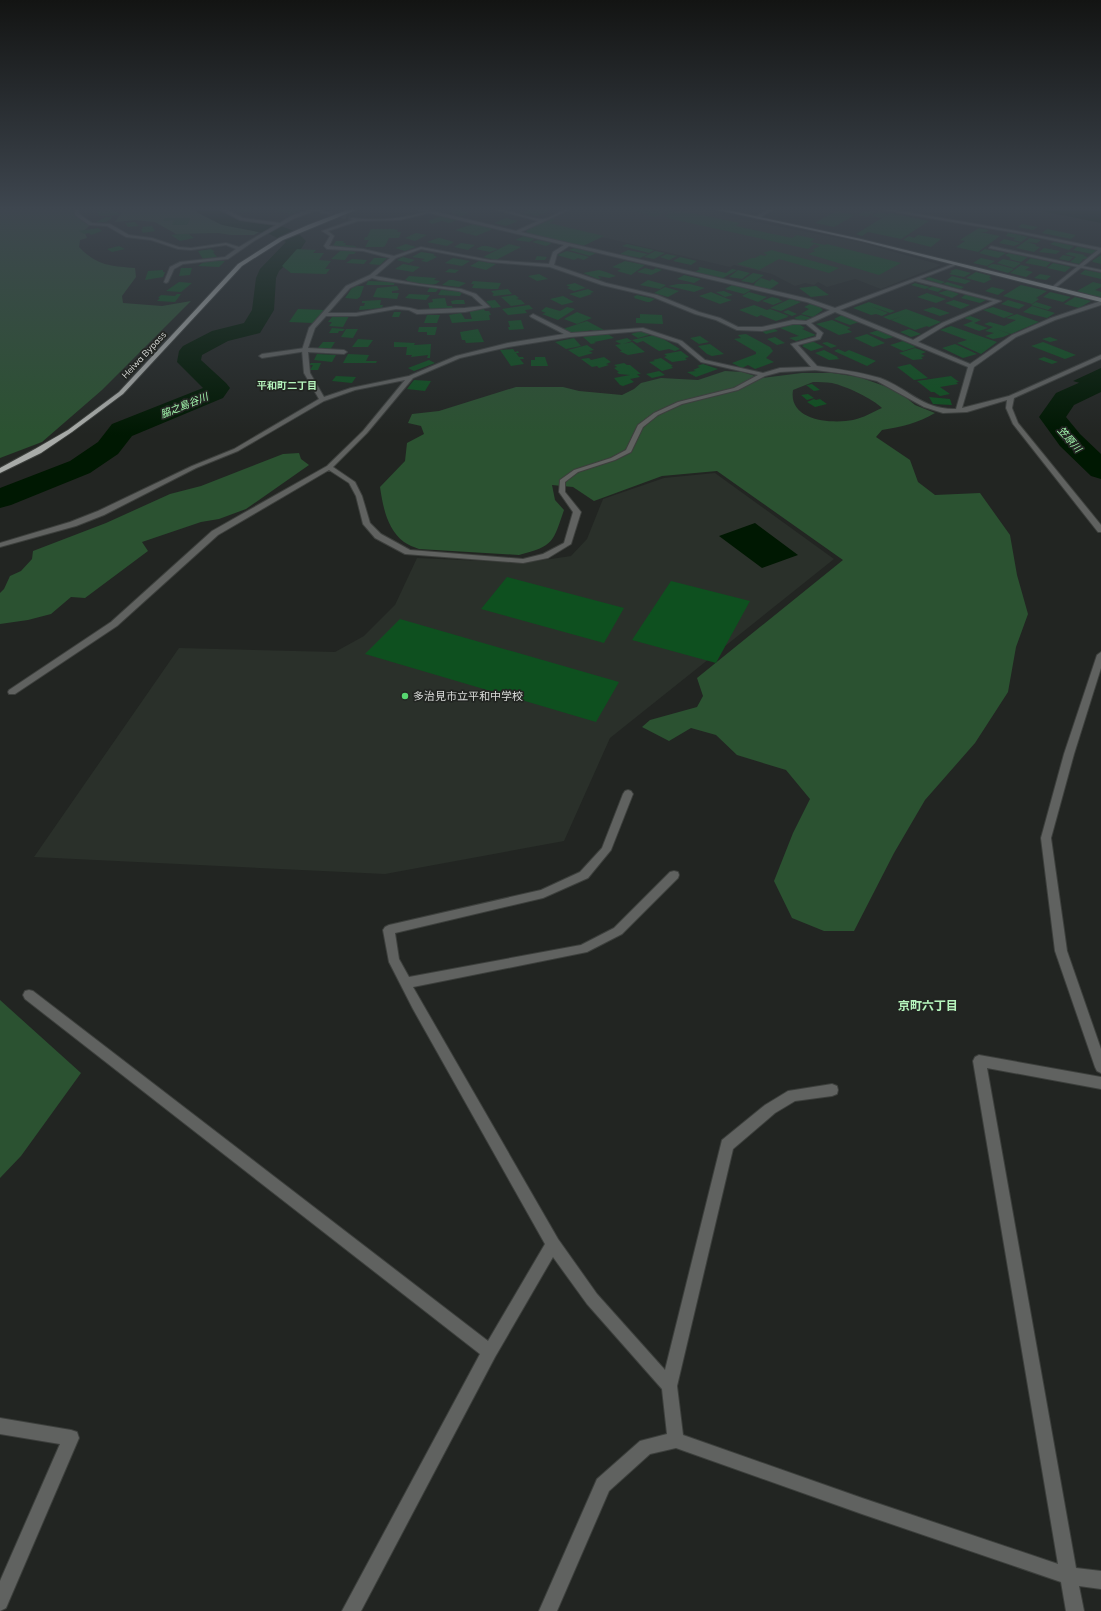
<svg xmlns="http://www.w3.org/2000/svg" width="1101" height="1611" viewBox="0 0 1101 1611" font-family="Mulish,'Noto Sans JP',sans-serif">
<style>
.built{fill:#2a302a}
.green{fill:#2b5231;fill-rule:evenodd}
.water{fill:#001802}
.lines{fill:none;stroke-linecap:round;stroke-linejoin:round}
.river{fill:#001802;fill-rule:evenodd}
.building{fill:#0e501f}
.minor-tunnel{stroke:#3e403e;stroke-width:4.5;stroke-dasharray:4.5 2.5;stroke-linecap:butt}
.service-casing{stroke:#3c3f3c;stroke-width:2}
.minor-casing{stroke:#3c3f3c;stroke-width:2}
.primary-casing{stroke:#3c3f3c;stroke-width:2}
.trunk-casing{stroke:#3c3f3c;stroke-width:2}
.service{fill:#606260;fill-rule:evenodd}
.minor{fill:#606260;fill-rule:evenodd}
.primary{fill:#9c9f9c;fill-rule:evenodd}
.trunk{fill:#a8aba8;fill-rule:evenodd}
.poi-dot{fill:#57d670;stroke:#222522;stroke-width:1.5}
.labels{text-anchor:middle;stroke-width:3.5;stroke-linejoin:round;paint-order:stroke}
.far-street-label{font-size:9px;fill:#dadcda;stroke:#222522}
.far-neighbourhood-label{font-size:10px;font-weight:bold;fill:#b5f4bc;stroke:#222522}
.far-water-label{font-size:10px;font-style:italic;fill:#a4f9af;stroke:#222522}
.poi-label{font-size:11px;fill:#dadcda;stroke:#222522;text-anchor:start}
.neighbourhood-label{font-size:12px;font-weight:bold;fill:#b5f4bc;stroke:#222522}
</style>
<rect width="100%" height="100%" fill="#222522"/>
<!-- built -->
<path class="built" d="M573 209H702L720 213 725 216 859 242 941 265 881 289 855 279 827 287 818 282 814 285 805 283 795 286 772 274 734 265 730 267 602 237 583 246 526 233 527 230Z
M715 473 834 559 610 738 564 841 385 874 34 857 179 648 335 652 364 636 395 605 417 558 524 563 571 556 587 539 603 499 664 478Z"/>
<!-- green -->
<path class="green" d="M0 209H79L81 214 92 223 84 231 87 238 80 240 79 247C97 266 111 266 135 268L136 277 122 296 123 303 162 306 191 301 102 390 42 442 0 458Z
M119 209H189L200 211 224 223 262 230 254 235H231L218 233 176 234 155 222 136 220 115 222 121 214Z
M725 371 742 372 762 378 802 373H832L859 377 898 391 915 405 935 413C918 423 901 427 882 430L876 437 910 460 918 482 935 495 980 493 1010 535 1017 575 1028 614 1016 647 1008 692 975 743 925 800 894 853 854 931H824L792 918 774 881 793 833 810 799 786 770 737 755 716 735 691 728 669 741 642 727 650 720 697 707 703 696 697 678 843 560 717 471 662 476 594 501 573 487 552 485 555 500 564 510C553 542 554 546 519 555L419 549C414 547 408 545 404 542 387 529 383 507 380 487L405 461 407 443 424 434 421 426 408 423 412 414 439 411 516 387H563L579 391 622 395 634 389 641 383 661 378 698 380ZM813 382C819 382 826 382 832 383 846 386 873 399 882 408 873 412 863 418 853 420 832 424 788 421 793 390Z
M299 453 301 459 309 465 246 509 219 519 201 522 142 542 148 551 85 598 71 597 51 614 28 620 0 624V593L4 589 10 576 21 571 32 559 33 551 106 523 170 494 201 486 283 454Z
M0 1000 81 1073 21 1156 0 1178Z"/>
<!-- water -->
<path class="water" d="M1031 209H1101V223Z
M1101 368V389L1073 381Z
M755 523 798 555 762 568 719 536Z"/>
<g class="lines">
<!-- river -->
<path class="river" d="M195 209H220L236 217 281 226 297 232 306 241 299 252 279 271 276 278 274 310 260 333 228 341 202 355 201 360 226 383 230 388 223 398 132 436 118 454 90 473 11 505 0 508V488L70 461 98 442 112 424 203 388 177 362 179 351 183 346 212 331 244 323 252 310 256 278 260 269 286 242 269 234 222 225 198 213Z
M1101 374V392L1074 405 1066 417 1080 434 1101 454V479L1091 476 1060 446 1039 417 1056 393 1092 377Z"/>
</g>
<!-- building -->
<path class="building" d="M111 209H113L114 212H118L119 215 99 216 97 211Z
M235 209H249L252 211 242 213Z
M278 209H294L301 211 291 214 277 211 279 210Z
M454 209H457L469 213 461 216 449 212Z
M531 209H544L549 211 537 216 523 213Z
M628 209H662L679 212 682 211 740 223 735 226 792 238 797 235 815 239 810 242 825 245 827 244 901 263 879 275 808 254 816 251 812 250 820 246 814 244 808 249 667 218 669 217 663 216 670 213 661 211 662 209 658 211 664 213 655 217Z
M836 211 855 215 834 227 815 223Z
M864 211H868L874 212 867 217 858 215Z
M879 212 887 214 881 218 871 216Z
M890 213 929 221 901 239 868 232 862 236 856 234Z
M442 216 457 220 449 223 442 221 432 224 428 221Z
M106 217H113L106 222H96Z
M165 218H190V219L187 225H172L174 220 163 221Z
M506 218 518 221 506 226 494 223Z
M552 219 555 220 549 223 604 236 583 246 526 233 527 230Z
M135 222 139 226 128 227 125 223Z
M473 224H476L493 229 476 236 469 234 484 227 468 234 455 230Z
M1022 224 1038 227 1033 230 1018 227Z
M152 226 155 231 143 233 141 229H143L142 227Z
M98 228 102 231 91 235 89 233 84 234 79 231Z
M979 228 989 230 986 232H980L1000 236 978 252 956 247 965 241 960 240Z
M371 229H393L398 230 397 232H401L399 238H389L385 246 383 247H365L369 240H364L365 237H367Z
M1047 229 1076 235 1071 239 1042 233Z
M416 233 427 235 415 241 405 238Z
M1008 233 1016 234 1028 237 1021 242 1013 240 1016 238 1006 236Z
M179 234H189L194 238 180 241 171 235Z
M918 235 941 239 931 247 903 240 909 236 914 238Z
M524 236 535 239 529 242 515 240Z
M438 238H440L454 242 447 246 427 242Z
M1030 238 1041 240 1037 243 1027 242 1037 245 1035 246 1040 247 1034 252 1016 248Z
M1004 239 1021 243 1014 246 999 243Z
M538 240 552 243 546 246 532 242Z
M336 241H344L343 243H346L345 245 356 246 355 248 332 247Z
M1054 242 1066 244 1074 246 1069 250 1050 244Z
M461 243 475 245 468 250 454 247Z
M406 244 416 247 405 251 395 248Z
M509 244 521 247 496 260 483 257Z
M627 244 654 250 649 253 622 246Z
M119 246 125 249 112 252 107 249Z
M482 246H487L498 249 490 252 476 249Z
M1078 246 1097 250 1092 254 1073 250Z
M574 248 596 253 590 256 569 250Z
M1044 248 1060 251 1056 254 1039 252Z
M211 249 215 252H213L217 257 203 259 198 251Z
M297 249 316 250 313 253H324L319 260 331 261 325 269H330L326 274 291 273 282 266Z
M985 249 1006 253 998 258 979 253Z
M628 250 648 254 640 258 620 254Z
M772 250 779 252 839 268 829 273 779 259 759 270 737 264 752 258H755L760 255 765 256 767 254 763 253Z
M340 251H352L356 252 354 254H349L345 260 331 259Z
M567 251 586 256 589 257 584 260 578 258 574 260 557 255Z
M655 251 665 253 654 259 644 257Z
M421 252 435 254 433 255 437 257 427 262 421 261 425 259 412 257Z
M1069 252 1085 255 1083 256 1088 257 1086 259H1083L1082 260H1083L1079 264 1070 262 1076 257 1065 254Z
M1009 253 1027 257H1028L1021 262 1009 259 1011 258 1005 255Z
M667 254 671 255 677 256 669 260 660 257Z
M1063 255 1073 257 1069 261 1059 259Z
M1101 255V264L1093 262 1092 261Z
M537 256 547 257 545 260H535Z
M403 257 415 260 409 263 397 260Z
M680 257 697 261 691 265 673 261Z
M374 258H387L380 265 369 264Z
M453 258 470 261 462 266 445 263Z
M981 258 995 261 987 266 973 263Z
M1031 258 1051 262 1046 267 1025 263Z
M352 259 367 260 364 264 346 263Z
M1003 259 1021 263 1014 268 997 263Z
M205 261H225L219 267 198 266Z
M479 261 496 264 486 270 470 266Z
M625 261 645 265 631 275 617 271 621 269 612 267Z
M1053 263 1071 267 1065 272 1047 268Z
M403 264 420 267 413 272 395 269Z
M992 264 1000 265 1014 269 1008 273 987 267Z
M1021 265 1030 267 1025 270 1033 272 1026 277 1010 273Z
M700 267 726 273 732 269 737 270 723 278 695 272 700 269 698 268Z
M181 268H192L190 275 179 276Z
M645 268 653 270 656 268 662 270 651 275 637 272Z
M449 269 459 270 455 273 445 272Z
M956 269 971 273 964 277 949 274 952 272 950 271Z
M163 270V272H165L163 277 145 280 148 271Z
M599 270 606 272 616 276 609 278 599 276 598 277 602 278 598 279 583 273Z
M738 270 750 273 742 279 729 277Z
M1085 270 1101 273V279L1080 274Z
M976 272 991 276 989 278 992 279 984 283 966 278Z
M753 273 764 275 753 283 741 281Z
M539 274 548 279 537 281 528 276Z
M1040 274 1051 276 1046 280 1034 278Z
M684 275 701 279 694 283 677 279Z
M409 276 436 278 434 280 440 281 436 284 430 285 407 282V280H405Z
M952 276 971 281 965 284 947 280Z
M929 277 945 282 941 284 925 279Z
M761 278 770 281 772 279 779 283 769 290 753 286 756 282Z
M449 280H453L466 283 459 287 442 285Z
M648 280 666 285 660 289 640 285Z
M368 281 395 282 394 285H366Z
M473 281 501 283 498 289H491L472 288 474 284H471Z
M179 282 192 283 181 292 166 291Z
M947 282 964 287 961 289 943 284Z
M1093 282 1101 284V287L1095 290 1101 292V298L1077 291Z
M575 283 586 288 574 291 567 288 570 287 566 285Z
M915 283 930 287 925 289 911 285Z
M678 284H690L705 288 694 292 668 286Z
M732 285 751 290 744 294 725 289Z
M1021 285 1047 291 1036 298 1039 299 1032 304 1003 296Z
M357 286H364L360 297 357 299 345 298 352 288Z
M397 286 399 290 392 291V293H399L397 299 373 297 377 288Z
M816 286 829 295 811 297 799 288Z
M933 286 944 288 938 292 927 289Z
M430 287 439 288 436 292H427Z
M665 287 679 291 668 297 654 293Z
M992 287 1005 290 998 295 985 291Z
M508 289 512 294 494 296 492 295 494 294 491 291Z
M588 289 594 292 590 293 592 294 580 298 569 294Z
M441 290 463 291 460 296 438 295Z
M948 290 959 294 952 298 938 293Z
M724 291 733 295 725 297 716 292Z
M711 292 728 299 732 300 720 304 699 296Z
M749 292 767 297 758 302 742 296Z
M1050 292 1071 297 1063 302 1043 297Z
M927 293 946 299 936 303 917 297Z
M177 294H181L175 302 157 301 160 298H158L161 295 175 296Z
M409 294 430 295 426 300 405 298Z
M966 294 986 300 980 303 961 298Z
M515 295 519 298 516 299 521 300 525 304 511 306 501 297Z
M637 295 655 299 650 302H647L634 298 635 297H633Z
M563 296 574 302 562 305 550 299Z
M772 297 780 299 779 300 783 301 773 305 762 301Z
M1075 297 1091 301 1079 308 1064 304Z
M445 298 447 306H452L453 309 430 310 428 303 433 302 432 299Z
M790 299 801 302 781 311 770 308Z
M381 300 380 305H383L382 308 359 310 360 306H364L365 303H362V301Z
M456 300H464L465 304H452L451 301Z
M495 300 501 307 492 308 486 301Z
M954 300 970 305 961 309 945 303Z
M1008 300 1025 305 1019 309 1001 304Z
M869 302 895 311 890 313 870 306 888 313 882 316 876 314 871 315 853 308Z
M1036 302 1052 307 1048 310 1031 305Z
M810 304 820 307 823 310 813 317 801 314 809 309 804 307Z
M529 305 533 309 525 310 527 313 508 315 502 309Z
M754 305 767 310 770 309 789 316 786 317H788L776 321 761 315 757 317 739 310Z
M1032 306 1055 313 1047 318 1023 312Z
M546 307 560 311 567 307 575 309 558 320 542 314 546 313 541 311Z
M933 307 950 313 940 316 923 310Z
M993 307 1014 314 1004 318 983 310Z
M298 309 325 310 313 323 289 322Z
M484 309 485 311H489L491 315H489L490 320 452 323 449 315 461 313 465 319H472L469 310Z
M906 309 914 312 941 322 929 327 915 321 927 326 915 330 891 320 903 316 890 320 883 317Z
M788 310 797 314 792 316 783 312Z
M394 312H401L399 317H392Z
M577 312 592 318 577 324 564 319Z
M640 314 662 315 663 324 636 323V318H640Z
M1017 314 1039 322 1011 334 996 329 1010 334 1003 337 993 339 985 336 994 333 985 331 993 327 984 324 990 322 1004 326 1016 320 1006 318Z
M339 315 349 316 343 327 329 326 332 322H328L332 317Z
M427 315H440L437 323H424Z
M801 315 812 318 802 321 794 318Z
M842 315 859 322 850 325 834 319Z
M970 316 981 320 974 323 988 328 979 331 963 325 973 321 964 318Z
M521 320 524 329 509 330 508 327H510L508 321Z
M832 320 851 328 847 329 852 332 839 335 816 324Z
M587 321 604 330 595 331 591 330 580 333H572L563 329Z
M797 323 805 328 802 329 816 335 796 341 789 338 799 336 780 328Z
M951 326 997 342 981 354 957 343 967 340 940 330Z
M419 327H437L435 335H427V332H418Z
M332 328 345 329 343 331H339L338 333H329Z
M773 328 778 331 766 334 761 331Z
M346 329H358L353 338 341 337Z
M478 329 484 342 466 343 465 340H462L460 332Z
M909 329 921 334 911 337 900 332Z
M879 330 894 337 885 339 869 333Z
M641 331 652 334 638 338 631 334Z
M606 333 614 338 594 342 596 343 591 344 583 337Z
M746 334 770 347 773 351 766 358 774 362 755 369 748 365 742 368 732 363 756 354V352L734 339 741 338 738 335Z
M867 334 885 343 873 347 854 338Z
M654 335 660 337 680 349 675 351 669 349 659 351 643 341 637 343 632 340Z
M700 336 709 342 699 344 690 338Z
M775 337 785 343 777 345 767 339Z
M1050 337 1058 340 1050 342 1042 339Z
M574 338 581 346 566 349 555 342Z
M627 338 632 341 623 344 632 342 645 352 628 355 619 351H622L615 345 621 344 615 341Z
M358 339 373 340 368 347H352Z
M812 341 824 347 811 351 802 346 804 345 802 344Z
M903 341 916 347 903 351 890 345Z
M323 342H335L330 350 317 349Z
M394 342 415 343 414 345 431 344 430 358H427L428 355 411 357 412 355H406L407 347H394Z
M827 342 837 346 831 348 822 343Z
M1043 342 1076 355 1065 359 1031 346Z
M710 344 724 354 712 356 707 354 698 346Z
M955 344 977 354 963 358 942 348Z
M587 345 594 350 589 351 593 353 579 357 568 350Z
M915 348 926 352 921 354 925 356 921 357 923 359 913 360 899 353Z
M513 349 515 352 518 351 519 353H516L519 357H523L524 359H520L524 364 511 366 500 350Z
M838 349 845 352 849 350 876 361 867 366 834 351Z
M824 350 838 357 837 358 840 359 829 360 815 353Z
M681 351 689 357 685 358 687 360 672 362 664 357 667 356 664 354Z
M317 354 336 355 332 362 314 360Z
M348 354 369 355 366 361H377L376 363H343Z
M535 357H545L548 366H531V360H535Z
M604 357 611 362 606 364 609 365 599 368 597 366 592 367 581 359 589 358 591 360Z
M1044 357 1058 362 1052 364 1038 359Z
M661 358 673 366H671L673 368 662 371 649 362 655 361 653 360Z
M429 360 435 363 414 371 408 368Z
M311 363H321L318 370H310L313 365H309Z
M624 363 627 365H630L641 374H637L640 377 630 379 634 382 623 386 620 385 614 378 630 375 619 374 617 372H619L614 368 617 367 614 365Z
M703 364 718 369 696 377 687 372 696 371 693 370 700 367 697 366Z
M910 364 928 378 914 380 897 367Z
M659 371 665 375 652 378 646 374Z
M336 376 356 377 352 383 332 381Z
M951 376 959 382H956L958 384 940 387 950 394 940 396 934 392H931L917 381Z
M414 380 431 381 425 391 407 389Z
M812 384 820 390 814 391 806 385Z
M808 394 814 398 807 400 801 395Z
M929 397 950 399 952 405 933 404Z
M814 399 816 400 820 399 827 404 815 407 807 402Z
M507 577 624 608 604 643 481 609Z
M671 581 750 601 716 663 632 640Z
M400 619 619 682 596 722 365 654Z"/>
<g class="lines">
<!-- minor-tunnel -->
<path class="minor-tunnel" d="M328 213 350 218"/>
<defs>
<path id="service" d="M991 246 1101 270V272L989 248Z
M305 348 308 350 307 351 262 358 259 356 262 354Z"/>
<path id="minor" d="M75 209H79V214L92 223 110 224 129 235 152 238 179 247 191 248 226 243 239 247 276 225 240 220 219 209H225L243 218 280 223 291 216 311 209H319L330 213 328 214 315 211 295 218 254 241 228 259 183 264 174 269 168 282 166 283 164 282 170 267 180 262 225 257 236 249 226 245 191 250 178 249 151 240 126 237 107 226 89 225 75 215Z
M415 209H424L516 231 538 221 493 209C510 209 524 218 541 219 550 220 560 209 571 209L521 232 809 299 835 308 956 263V265L920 279 1001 301 946 325 918 342 970 364 1012 335 1051 318 1101 301V305L1055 320 1016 337 974 367 962 408 1009 396 1101 355V359L1014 398 1012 408 1018 423 1101 525V532H1098L1013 424 1006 408 1007 400 967 412 943 413 924 407 877 381 847 374 815 370 780 372 765 376 738 390 682 404 658 415 643 427 631 452 615 460 578 472 565 482V492L581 512 571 544 548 558 523 563 405 554 375 538 363 524 356 496 349 483 329 470 218 535 117 626 15 694H9L8 692 9 690 111 622 212 531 327 466 363 431 405 380 355 390 324 401 238 451 196 468 104 515 76 526 0 547V543L70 522 98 511 192 466 234 449 319 399 304 373 302 350 309 328 346 286 370 275 390 258 363 251 327 249 324 246 330 236 322 231 353 220 350 219 352 218C376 221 402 219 425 212ZM429 213 564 245 553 252 549 264 490 260 421 247 394 256 363 249 329 246 334 236 328 231 358 221 400 220ZM569 246 807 302 830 310 806 321 793 320 762 327H738L720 318 699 312 657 295 606 283 554 265 557 254ZM421 249 490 262 550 267 602 285 653 297 695 314 716 320 737 330 762 331 793 324H806L817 333 816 337 791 344 811 367 780 368 763 373 705 360 682 341 643 328 571 333 533 314 530 316 531 317 564 334 508 343 456 356 409 376 351 388 324 397 310 373 308 352 344 354 347 352 344 350 308 348 315 328 326 316H356L396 309 409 310 417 314 465 312 490 307 476 294 461 289 419 284 375 276 396 258ZM372 278 379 280 459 291 472 296 483 306 465 308 418 310 410 308 396 306 356 313H328L350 288ZM915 281 993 301 942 323 913 340 840 310ZM835 312 968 367 956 409C922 410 908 388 880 378 860 372 838 369 817 366L798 345 820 339 823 333 811 323ZM641 331 678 343 701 362 758 375 734 388 678 402 654 413 638 425 626 450 611 458 574 470 560 480 559 492 573 512 564 543 543 554 523 559 410 550 381 534 370 523 362 496 355 482 333 467 367 433 413 378 460 358 508 347 570 337Z
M768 209H774L758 219 754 218Z
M877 209H889L1022 232 1101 248V252L1054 289 1052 287 1098 250 1022 234Z
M1101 652V668L1074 754 1051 838 1067 951 1101 1049V1073L1097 1071 1095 1067 1055 951 1041 838 1064 754 1097 655Z
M628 790 631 791 633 794 611 850 588 878 543 898 395 933 399 959 409 977 581 945 614 928 670 872 674 871 678 872 679 875 678 878 622 934 587 952 413 987 421 1001 558 1239 597 1294 665 1370 722 1140 765 1105 788 1091 832 1084 837 1086 838 1090 837 1094 832 1096 795 1101 775 1113 733 1149 677 1386 683 1435 862 1498 1058 1564 973 1061 975 1057 979 1055 1101 1077V1089L987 1068 1076 1568 1101 1571V1589L1079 1586 1084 1611H1066L1061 1582 862 1514 676 1448 650 1454 609 1491 557 1611H539L597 1479 640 1441 667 1434 662 1389 587 1304 553 1257 495 1357 361 1611H342L480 1354 25 999 23 995 25 991 29 990 33 991 488 1341 545 1244 413 1009 389 962 383 930 385 927 389 925 541 890 580 872 602 848 623 794 625 791Z
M0 1418 71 1430 77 1432 79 1438 6 1608 0 1611V1581L60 1444 0 1434Z"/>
<path id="primary" d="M723 209 861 239 1101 298V302L861 241 713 209Z"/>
<path id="trunk" d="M350 209H358L283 240 242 266 123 394 72 432 41 453 0 473V468L35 449 68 430 119 392 238 264 279 238 308 225Z"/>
</defs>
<!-- service casing -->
<use href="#service" class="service-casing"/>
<!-- minor casing -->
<use href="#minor" class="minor-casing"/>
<!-- primary casing -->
<use href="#primary" class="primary-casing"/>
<!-- trunk casing -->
<use href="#trunk" class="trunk-casing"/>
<!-- service -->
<use href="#service" class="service"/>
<!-- minor -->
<use href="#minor" class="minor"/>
<!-- primary -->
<use href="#primary" class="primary"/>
<!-- trunk -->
<use href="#trunk" class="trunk"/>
</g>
<!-- sky -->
<linearGradient id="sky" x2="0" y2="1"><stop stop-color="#131413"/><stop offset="0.48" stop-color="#3e464f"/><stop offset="1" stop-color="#3e464f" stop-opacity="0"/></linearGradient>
<rect width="1101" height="435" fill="url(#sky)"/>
<!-- markers -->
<circle class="poi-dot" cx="405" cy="696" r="4"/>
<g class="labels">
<!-- far-street labels -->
<g class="far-street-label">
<text transform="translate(144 355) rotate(-47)" y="3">Heiwa Bypass</text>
</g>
<!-- far-neighbourhood labels -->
<g class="far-neighbourhood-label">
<text x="287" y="389">平和町二丁目</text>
</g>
<!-- far-water labels -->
<g class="far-water-label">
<text transform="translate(184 405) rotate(-22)" y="4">脇之島谷川</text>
<text transform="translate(1070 439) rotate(48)" y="4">笠原川</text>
</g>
<!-- poi labels -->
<g class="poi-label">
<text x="413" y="700">多治見市立平和中学校</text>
</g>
<!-- neighbourhood labels -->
<g class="neighbourhood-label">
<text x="928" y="1010">京町六丁目</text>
</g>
</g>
</svg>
